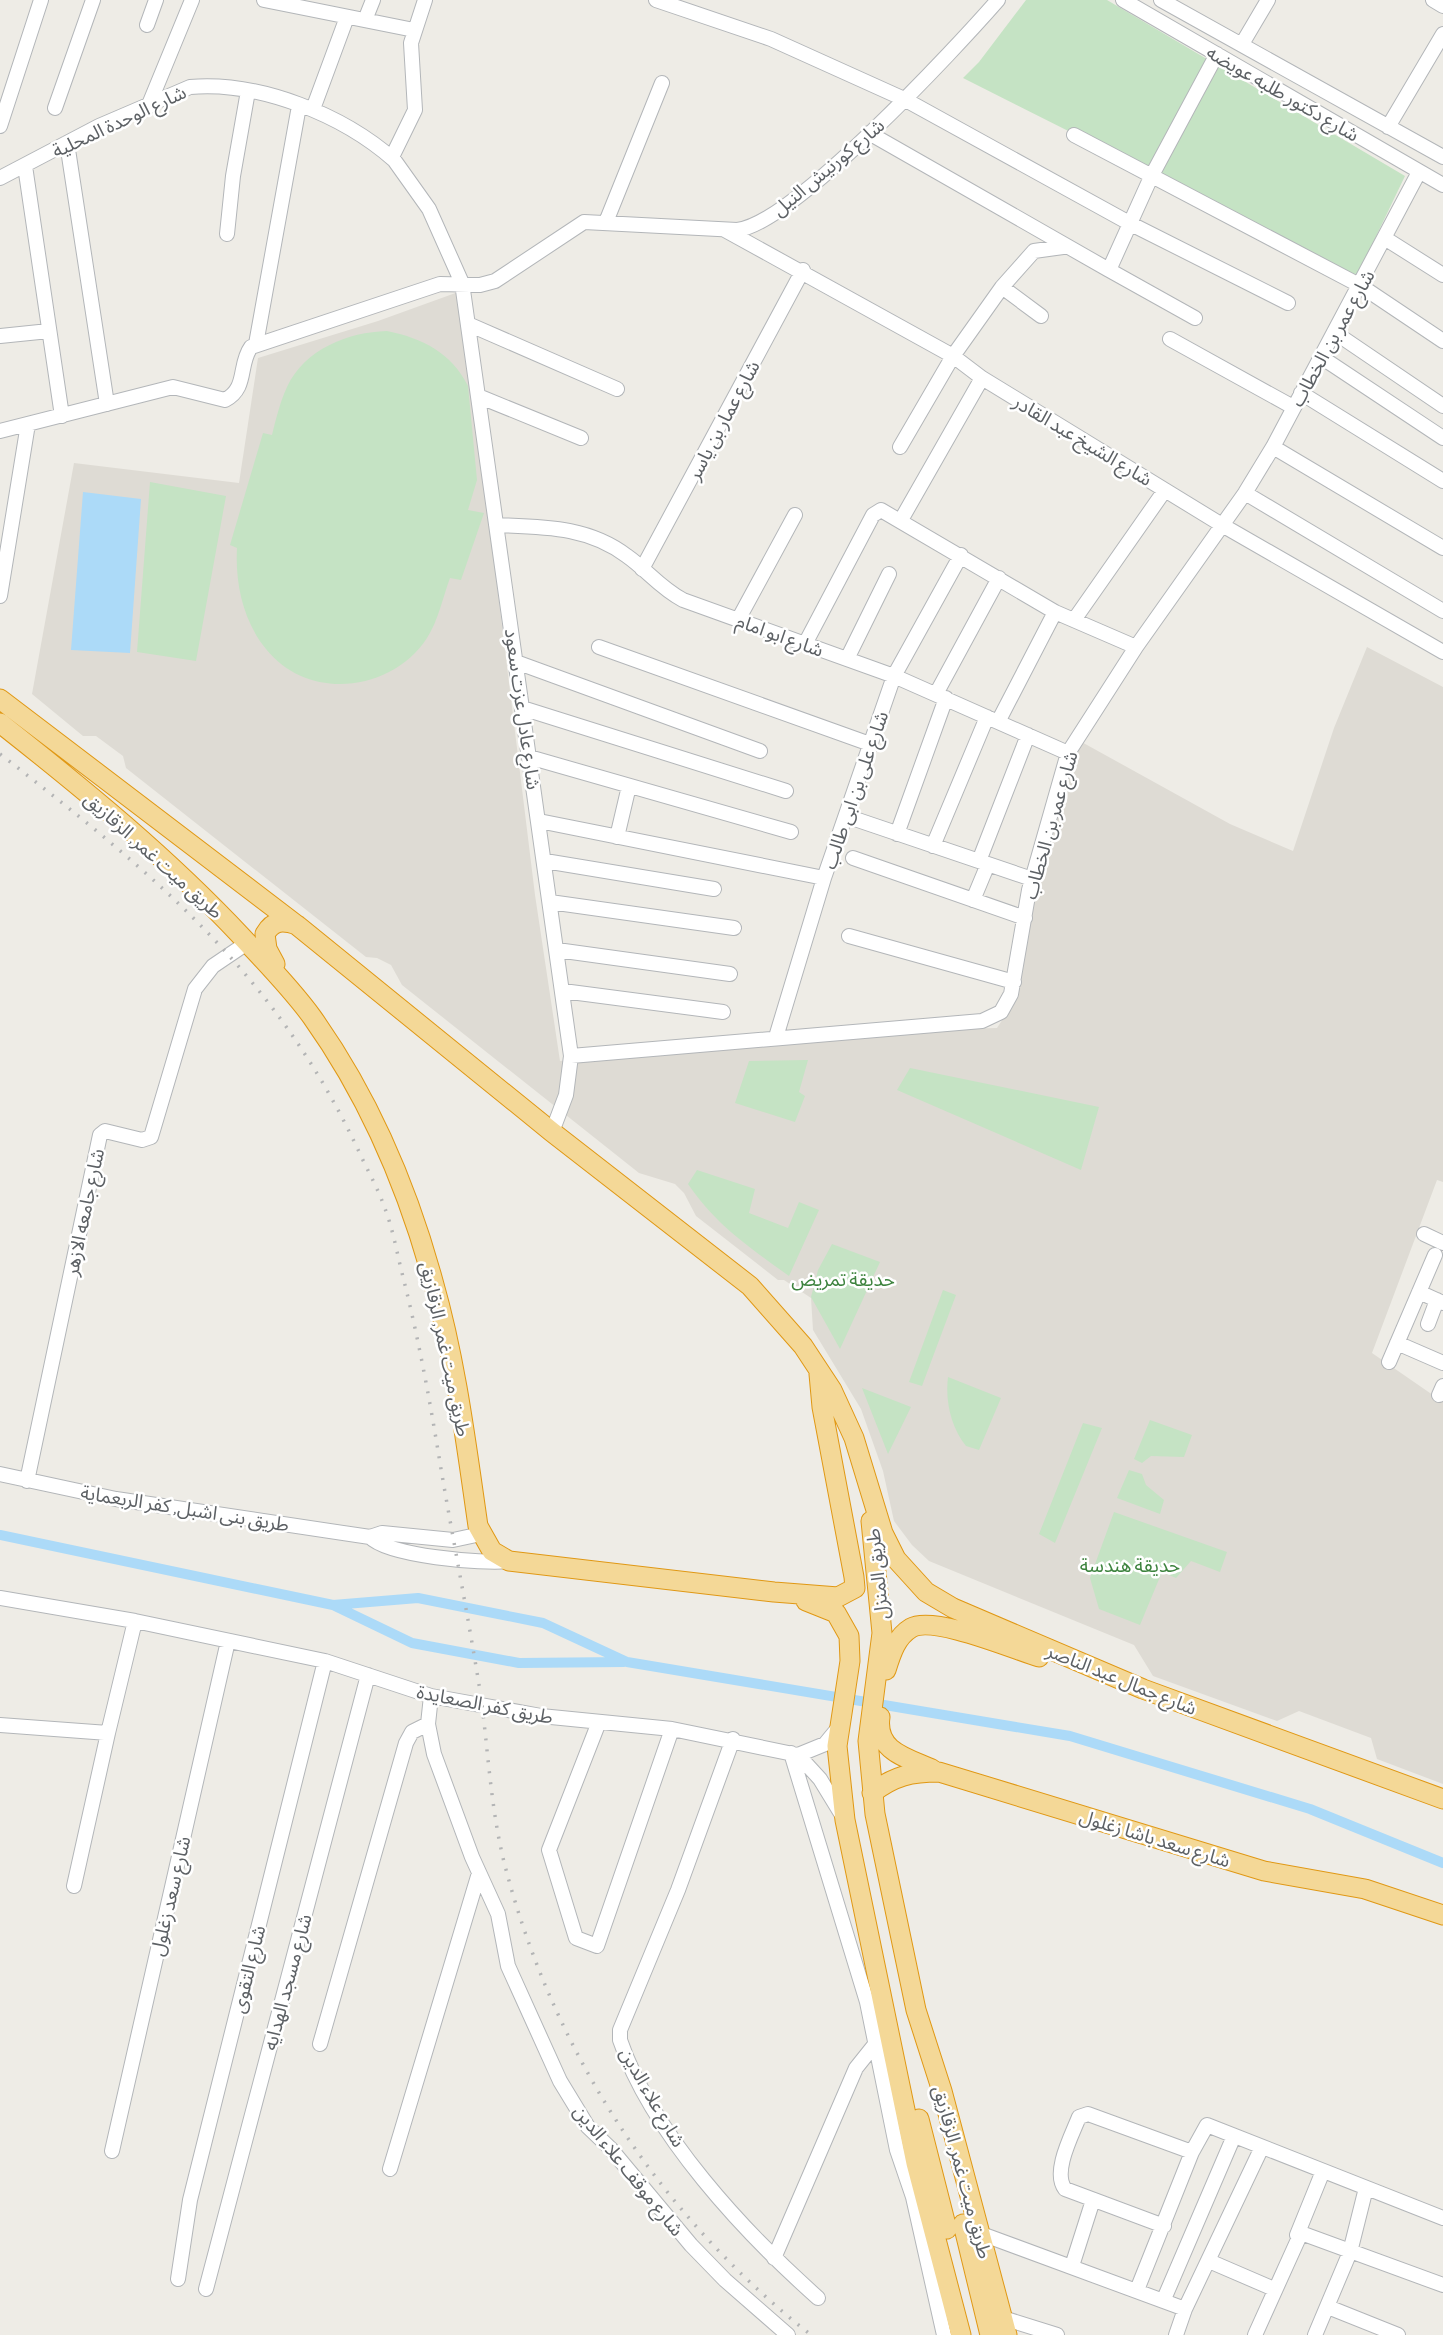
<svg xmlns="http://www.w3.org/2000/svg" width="1443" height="2335" viewBox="0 0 1443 2335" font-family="'Alegreya Sans','Noto Sans Arabic',sans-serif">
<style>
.education{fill:#dedbd4}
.green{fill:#c5e3c4}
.water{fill:#acdaf8}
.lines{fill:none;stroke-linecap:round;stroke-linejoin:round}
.canal{stroke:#acdaf8;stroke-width:10}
.minor-casing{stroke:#b3b6b9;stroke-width:16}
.highway-casing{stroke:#e09814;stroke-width:21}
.minor{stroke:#fff;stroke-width:14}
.highway{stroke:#f4d897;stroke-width:19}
.rail{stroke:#b3b4b5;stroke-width:3.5;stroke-dasharray:2 9;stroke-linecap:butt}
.labels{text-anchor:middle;stroke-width:5;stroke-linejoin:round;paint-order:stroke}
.street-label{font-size:19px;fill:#5d6165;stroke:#fff}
.park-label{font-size:19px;fill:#3d833e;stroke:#fff}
</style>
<rect width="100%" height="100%" fill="#eeece6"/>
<!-- education -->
<path class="education" d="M461 291 535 895 560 1061 907 1030 997 1028 1012 1005 1023 969 1030 912 1078 740 1230 824 1293 851 1334 728 1367 647 1443 687V1182L1437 1180 1372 1353 1443 1402V1784L1377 1759 1371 1738 1299 1711 1277 1721 1153 1676 1134 1645 929 1561 912 1545 894 1521 883 1471 861 1409 813 1330 811 1298 784 1280H778L696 1216 684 1193 675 1184 639 1173 402 985 391 965 377 958 366 957 126 768 123 756 96 736H83L32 694 74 463 239 483 258 358 378 321Z"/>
<!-- green -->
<path class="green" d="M1026 0H1107L1405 176 1357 276 963 78 979 62Z
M387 331C422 338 452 353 468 386L477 480 468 510 484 513 461 580 450 578C443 597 438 621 427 638 392 692 308 702 266 649 243 621 235 583 237 548L230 545 263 433 272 435C276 419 280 402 287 387 305 349 348 332 387 331Z
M150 482 226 496 196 661 137 652Z
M808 1060 799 1092 805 1096 795 1122 735 1103 749 1061Z
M910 1068 1099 1107 1081 1170 897 1090Z
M697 1170 755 1189 749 1213 788 1228 799 1202 819 1210 789 1276C749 1247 717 1226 688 1184Z
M832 1244 880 1262 840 1349 811 1297 818 1270Z
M943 1290 956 1295 922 1386 909 1382Z
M948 1377 1001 1398 979 1450 966 1446C951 1427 945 1401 948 1377Z
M862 1388 911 1407 888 1454Z
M1150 1420 1192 1435 1184 1457 1151 1456 1142 1463 1134 1459Z
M1083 1423 1102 1428 1055 1543 1039 1534Z
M1129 1470 1142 1474 1146 1485 1164 1500 1160 1514 1117 1498Z
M1114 1512 1227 1552 1220 1572 1191 1561 1176 1578 1162 1572 1140 1625 1099 1609 1090 1578Z"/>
<!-- water -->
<path class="water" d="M83 492 141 499 130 653 71 650Z"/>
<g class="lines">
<!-- canal -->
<path class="canal" d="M0 1535 333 1605 418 1598 543 1623 627 1662 1070 1736 1310 1809 1443 1863
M335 1606 412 1643 519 1663 624 1662"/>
<defs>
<path id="minor" d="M264 0 414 30
M425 0 411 43 415 110 392 157 429 209 462 283 571 1056 566 1095 552 1132
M656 0 771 39 904 99 1131 224 1288 303
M1123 0 1443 185
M1161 0 1443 157
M1433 0 1443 6
M365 20 373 0
M147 25 156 0
M1242 44 1268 0
M148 107 192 0
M55 108 93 0
M313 109 347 17
M0 126 41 0
M1388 127 1443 34
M869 133 1109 270 1151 177 1217 54
M1074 135 1361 286 1443 341
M67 143 107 404
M25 166 62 416
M0 178 99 126 190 87C260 81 343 115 394 160
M606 222 662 83
M725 230 953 356 982 378 1222 525 1443 652
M227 234 233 176 248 91
M1386 239 1443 275
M1109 270 1195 318
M1002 287 1041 316
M468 324 617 389
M1334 332 1443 406
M0 336 49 331
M1170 339 1293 407
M256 344 299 106
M1321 357 1443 438
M1301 393 1443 481
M478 396 581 438
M0 431 173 387 225 400C248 388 238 365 251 347L440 284 480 285 495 281 584 222 737 230C793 224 956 48 998 0
M900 447 953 356 1002 287 1034 251 1063 247
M1273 447 1443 548
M1245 493 1443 611
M901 520 982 378
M496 525C543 527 588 526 627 556 647 570 660 588 683 600L894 676 1068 753
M642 569 803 270
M0 596 28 424
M738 620 795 515
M1074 620 1165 490
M805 644 873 515 881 510 1055 612 1136 647
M599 647 870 744
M847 659 889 574
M516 662 760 751
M936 694 999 578
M522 708 786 791
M998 722 1055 612
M529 757 791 832
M846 816 1032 879
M539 821 824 878
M897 834 946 698
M617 837 629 786
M933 846 987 717
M853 858 1025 918
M545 861 714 889
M979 861 1028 735
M973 900 988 864
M550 902 734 928
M849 936 1014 982
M557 950 730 974
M563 991 723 1012
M776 1037 824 878 894 676 961 555
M571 1056 982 1021 1001 1012 1011 994 1029 890 1068 753 1136 647 1245 493 1273 447 1419 172
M1424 1234 1443 1243
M1419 1292 1443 1303
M1428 1324 1437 1300
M1397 1343 1443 1363
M1389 1362 1435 1255
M1439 1395 1443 1386
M0 1474 116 1499 370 1537 382 1533 453 1540 481 1534
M27 1481 100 1135 105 1131 142 1140 151 1137 195 989 213 966 247 943
M370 1537C388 1556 482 1564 509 1561
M0 1598 135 1621 325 1661 431 1696 541 1716 672 1729 798 1755 825 1744 839 1727
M431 1696 428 1724 434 1754 472 1857 498 1914 508 1966 560 2081 588 2127 610 2148 691 2245 725 2280 788 2335
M599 1722 549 1850 576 1938 597 1946 672 1729
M0 1725 108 1733 135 1621
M733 1739 678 1890 620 2030V2040C652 2134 745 2233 818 2298
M791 1753 867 2002 897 2150 913 2197 944 2335
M798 1755 820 1779 842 1815
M74 1886 108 1733
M320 2044 406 1743 412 1732 428 1724
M112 2151 228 1641
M390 2169 479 1873
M1164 2226 1065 2189C1052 2172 1072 2135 1079 2117L1088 2114 1192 2152
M979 2233 1185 2309
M1297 2235 1323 2171
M774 2258 856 2068 876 2043
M1209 2261 1274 2289
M1072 2266 1093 2200
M178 2279 190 2200 325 1661
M206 2289 368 1675
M1137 2290 1192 2152 1207 2125 1443 2218
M1164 2299 1234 2136
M1328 2307 1398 2335
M1003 2318 1057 2335
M1176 2335 1185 2309 1262 2147
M1255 2335 1301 2233 1443 2285
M1315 2335 1350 2252 1366 2188"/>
<path id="highway" d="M0 699 298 926 552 1132 750 1286 803 1346 832 1390 854 1438 883 1533 896 1559 926 1592 953 1608 1143 1689 1443 1799
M0 723C85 790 168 858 242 937 266 963 291 988 312 1017 369 1097 407 1186 433 1281 456 1361 466 1443 478 1526L492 1551 509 1561 774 1592 838 1597 855 1588 854 1577 822 1407 819 1374
M275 964 267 949 265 934C273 920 283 920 297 925
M871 1521 882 1633 868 1741 875 1814 916 2010 942 2091 1007 2335
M806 1601 836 1613 849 1636 850 1661 837 1746 845 1820 916 2163 961 2335
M886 1670C891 1654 896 1637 911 1628 933 1615 1013 1649 1039 1657
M880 1717C875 1751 907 1758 932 1769
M872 1793C894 1776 911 1772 939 1772L1264 1871 1365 1889 1443 1915
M919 2119 947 2229
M963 2224 990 2335"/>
</defs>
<!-- minor casing -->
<use href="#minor" class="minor-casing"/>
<!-- highway casing -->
<use href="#highway" class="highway-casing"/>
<!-- minor -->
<use href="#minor" class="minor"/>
<!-- highway -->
<use href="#highway" class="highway"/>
<!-- rail -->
<path class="rail" d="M0 754C154 874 277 974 361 1156 369 1173 378 1189 384 1206 392 1226 396 1248 401 1269 418 1335 430 1401 441 1469 454 1545 469 1621 481 1697 488 1751 491 1809 504 1862 552 2050 659 2215 811 2335"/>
</g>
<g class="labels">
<!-- street labels -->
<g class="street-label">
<text transform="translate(1283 93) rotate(30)" y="7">شارع دكتور طلبه عويضه</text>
<text transform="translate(119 121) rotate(-25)" y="7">شارع الوحدة المحلية</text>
<text transform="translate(828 167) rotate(-40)" y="7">شارع كورنيش النيل</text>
<text transform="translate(1332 338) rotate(-61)" y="7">شارع عمر بن الخطاب</text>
<text transform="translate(723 420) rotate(-62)" y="7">شارع عمار بن ياسر</text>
<text transform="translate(1083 440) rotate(31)" y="7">شارع الشيخ عبد القادر</text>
<text transform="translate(780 635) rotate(20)" y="7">شارع ابو امام</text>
<text transform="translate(523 709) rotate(82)" y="7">شارع عادل عزت سعود</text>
<text transform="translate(855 790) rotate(-71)" y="7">شارع على بن ابى طالب</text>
<text transform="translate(1050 825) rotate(-74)" y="7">شارع عمر بن الخطاب</text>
<text transform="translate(154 855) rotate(42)" y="7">طريق ميت غمر, الزقازيق</text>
<text transform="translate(84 1212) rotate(-78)" y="7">شارع جامعه الازهر</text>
<text transform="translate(446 1349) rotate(78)" y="7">طريق ميت غمر, الزقازيق</text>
<text transform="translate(185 1508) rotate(9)" y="7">طريق بنى اشبل, كفر الربعماية</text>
<text transform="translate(877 1574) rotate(-96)" y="7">طريق المنزل</text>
<text transform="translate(1122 1679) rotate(22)" y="7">شارع جمال عبد الناصر</text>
<text transform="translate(485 1704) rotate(11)" y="7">طريق كفر الصعايدة</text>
<text transform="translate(1155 1838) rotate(17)" y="7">شارع سعد باشا زغلول</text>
<text transform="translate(170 1896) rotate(-77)" y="7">شارع سعد زغلول</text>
<text transform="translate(248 1969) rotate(-76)" y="7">شارع التقوى</text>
<text transform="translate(287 1982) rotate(-75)" y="7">شارع مسجد الهدايه</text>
<text transform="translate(653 2097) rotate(60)" y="7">شارع علاء الدين</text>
<text transform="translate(629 2170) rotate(51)" y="7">شارع موقف علاء الدين</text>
<text transform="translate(963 2172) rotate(75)" y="7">طريق ميت غمر, الزقازيق</text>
</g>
<!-- park labels -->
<g class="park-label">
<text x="843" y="1286">حديقة تمريض</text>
<text x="1130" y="1572">حديقة هندسة</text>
</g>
</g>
</svg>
